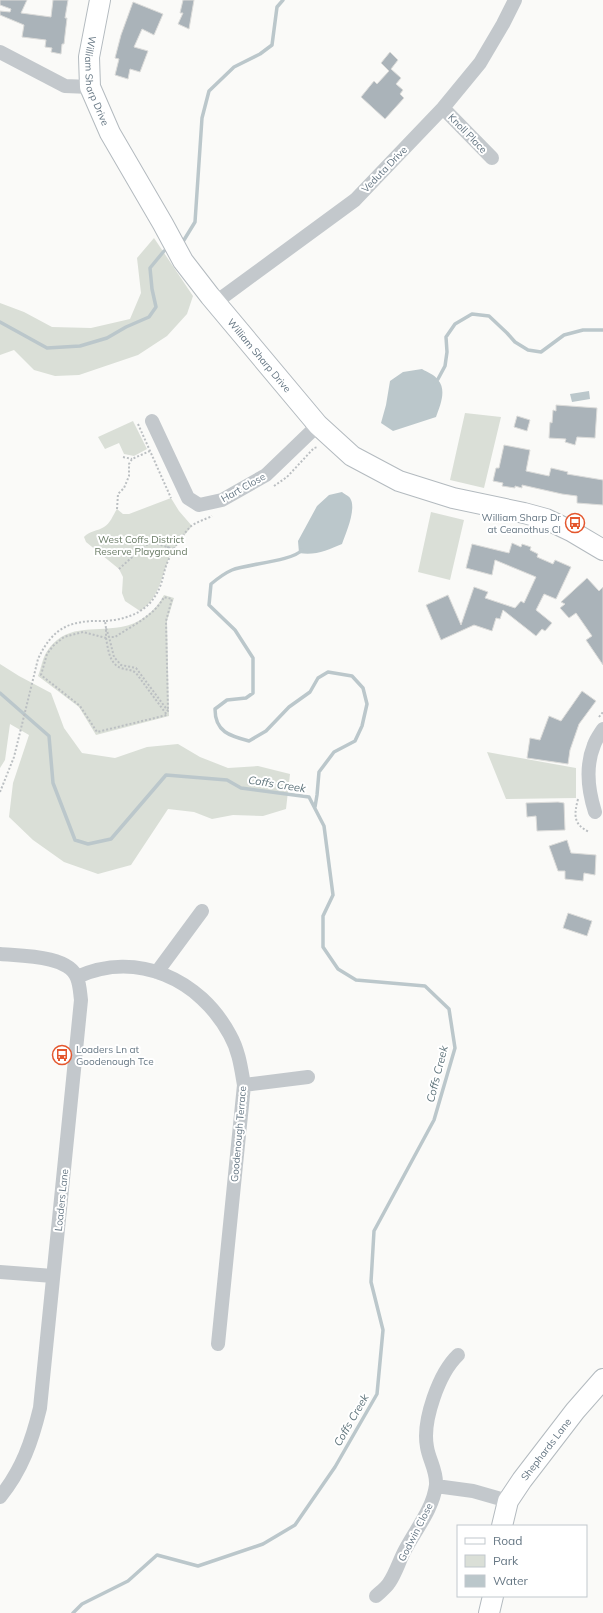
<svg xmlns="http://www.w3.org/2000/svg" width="603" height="1613" viewBox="0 0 603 1613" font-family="Mulish,sans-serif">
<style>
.green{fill:#dadfd7}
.water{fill:#bbc7cb}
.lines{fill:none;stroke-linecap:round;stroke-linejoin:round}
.stream{stroke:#bbc7cb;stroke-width:3.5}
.building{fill:#aab3b9;stroke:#dcdcda}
.secondary-casing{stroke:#b3babf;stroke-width:22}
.path{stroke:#bbbfc2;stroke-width:2;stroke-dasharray:2 2;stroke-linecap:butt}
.street{stroke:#c3c8cc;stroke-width:14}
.secondary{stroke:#fff;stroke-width:20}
.labels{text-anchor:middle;stroke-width:4;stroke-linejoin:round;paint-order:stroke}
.street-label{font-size:10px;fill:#657683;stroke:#fff}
.poi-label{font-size:10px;fill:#657683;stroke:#fff;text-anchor:end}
.park-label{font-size:10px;fill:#687a64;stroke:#fff}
.water-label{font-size:11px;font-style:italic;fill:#60757c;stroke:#fff}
</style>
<rect width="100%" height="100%" fill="#fafaf8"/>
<!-- green -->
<path class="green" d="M154 238 193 296 187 314 167 336 138 355 79 375 55 376 34 370 14 350 0 355V303L24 312 52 327 91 328 130 319 141 293 137 258Z
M465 413 501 417 484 488 450 480Z
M133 421 147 449 134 456 124 454 119 443 105 449 98 437Z
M171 498 179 511 192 526C184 536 176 545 170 556 161 576 160 598 140 611L125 601 122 593 123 577 119 569 86 542 84 537C89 531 98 531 104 527 110 524 113 515 117 509L123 514H129Z
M431 512 464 520 450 580 418 572Z
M164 595 174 598 167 621 169 716 96 735 79 707 38 676C41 669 42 660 46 653 64 623 92 632 121 627 139 624 155 612 164 595Z
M0 664 19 676 51 693 64 728 82 753 115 758 147 747 178 744 200 757 228 768 258 766 290 774 286 809 263 816 233 815 212 819 194 812 168 809 131 865 98 874 64 862 33 840 9 817 13 783 29 735 10 724 5 760 0 768Z
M487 752 576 768V798L506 799Z"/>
<!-- water -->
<path class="water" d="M422 369C427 372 435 375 438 380 447 390 440 406 436 417L393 431 381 423 386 405 390 381 403 372Z
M589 391 590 399 572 402 570 394Z
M342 492C344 494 349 496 350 498 357 508 346 533 342 544 328 550 315 556 299 553L298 541 317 506 329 495Z"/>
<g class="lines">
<!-- stream -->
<path class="stream" d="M184 240 195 222 202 118 209 91 234 67 260 54 272 45 277 7 283 0
M0 322 47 348 80 346 107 338 126 327 149 317 156 307 152 289 150 268 164 251
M435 382 438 379 445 366 447 352 446 337 455 324 472 314 489 316 507 333 515 342 528 350 541 352 564 335 583 330H603
M302 550C293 561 247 564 232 570 225 573 217 579 211 584L209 605 235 630 253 658V693L246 698 227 700 215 709C215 732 230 736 249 741L266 731 289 707 310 692 318 678 328 672 352 676 363 688 367 704 362 726 355 741 334 752 319 772 317 795 315 807
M0 693 49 736 53 783 75 840 88 844 111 839 166 775 227 780 241 788 309 797 324 826 333 895 323 916V947L338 969 356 980 425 986 449 1009 455 1048 434 1120 374 1231 371 1282 383 1330 377 1394 335 1467 295 1525 263 1544 198 1566 157 1555 128 1581 82 1604 73 1613"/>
</g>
<!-- building -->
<path class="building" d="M0 0H27L21 13 51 17 53 0H68L65 18H67L65 35 64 44H62L61 54 51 52 52 48 45 47 46 40 22 37 24 25 0 15V11L10 12 11 9 0 5Z
M183 0H194L189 29 178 24 183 13H180Z
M133 2 163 14 154 35 142 29 134 47 148 51 140 72 130 69 128 79 115 75 119 59 115 58 121 35Z
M390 52 398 60 391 69 401 78 396 84 403 90 400 94 404 98 385 119 361 97 374 81 377 84 389 71 381 63Z
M556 405 597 408 595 438 577 437 575 445 565 442 566 439 549 438 550 422 552 423 553 410 556 411Z
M517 416 530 420 527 431 514 427Z
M504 445 530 450 526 471 549 476 551 468 568 472 567 474 603 480V505L577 503V496L562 494 522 485V488L515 486V488L502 486 503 483 493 481 496 468H499Z
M512 543 521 547 522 544 531 547 530 550 538 554 537 557 553 564 555 560 571 567 556 599 544 594 536 610 552 623 545 631 542 629 536 636 503 610 500 619 496 618 492 631 474 625 441 640 426 605 448 595 461 625 474 587 488 592 485 598 515 608 521 601 524 603 536 577 495 560 492 575 466 568 472 544 509 553Z
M587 578 599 591 603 587V665L586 640 592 636 576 613 569 618 560 608 565 604 561 602Z
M582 691 596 701 579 724 570 750 568 764 527 758 530 738 540 740 549 716 561 721Z
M558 802 564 803 565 830 537 831 536 816 527 817 526 803Z
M567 840 571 853 596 855 595 875 584 873 583 881 565 879V871H558L549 846Z
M568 913 592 921 587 936 563 928Z"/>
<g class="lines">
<defs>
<g id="secondary">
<path id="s1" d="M100 0 89 57 90 87 110 133 163 224 183 261 210 296 318 425 352 456 399 481 453 498 524 513 546 519 571 531 603 550"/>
<path id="s2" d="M502 1526 508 1501 522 1480 575 1411 603 1379"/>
<path d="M489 1613 493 1596"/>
</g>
</defs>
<!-- secondary casing -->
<use href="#secondary" class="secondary-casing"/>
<!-- path -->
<path class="path" d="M138 424 171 498
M123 457 132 459
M274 486 287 477 314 448 318 447
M117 509 118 494 124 488 129 476V464L132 459 150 451
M151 542C159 538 166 539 168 548
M119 569 141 549 151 542 174 549
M106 628 105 621C131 619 152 610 161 584 163 578 164 572 166 566 171 552 180 538 190 527 196 522 206 519 212 516
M106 638C108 648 109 664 121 668 126 670 131 669 136 673L167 715 97 732 80 706 41 675 47 654 53 646 64 637 83 632 106 638V628L109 637H115C133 625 154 616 164 597L172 599 166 621 168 711 136 668 121 665 114 657 109 637
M599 717 603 712
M0 792 14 757 38 659C53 627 70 620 105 621
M578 799C574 815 573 824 589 832"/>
<!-- street -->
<path class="street" d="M0 52 65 86 90 87
M443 108 492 158
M216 302 355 200 443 108 480 63 503 24 515 0
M152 421 188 498 199 505 222 500 266 475 318 425
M595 812C588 790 585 767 594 745 596 739 600 734 603 729
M0 954C20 956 69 955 77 978 80 985 80 993 81 1000L40 1408C32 1441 22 1470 0 1497
M157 972 202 911
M77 977C137 950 200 979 230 1035 239 1051 241 1068 244 1085L218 1344
M244 1085 308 1077
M0 1272 53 1276
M436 1486 473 1491 508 1501
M376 1596C380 1592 386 1588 389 1583 396 1573 399 1561 405 1550 416 1529 433 1509 436 1485 437 1471 429 1460 427 1447 422 1421 439 1373 458 1355"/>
<!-- secondary -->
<use href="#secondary" class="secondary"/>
</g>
<!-- icons -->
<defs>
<symbol id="bus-ring" viewBox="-11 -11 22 22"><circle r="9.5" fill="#fff" stroke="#e4572e" stroke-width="1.5"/><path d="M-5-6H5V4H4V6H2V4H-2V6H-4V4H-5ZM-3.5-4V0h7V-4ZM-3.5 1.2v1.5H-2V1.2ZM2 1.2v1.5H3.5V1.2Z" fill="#e4572e"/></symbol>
</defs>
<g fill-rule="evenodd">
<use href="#bus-ring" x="564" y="512" width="22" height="22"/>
<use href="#bus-ring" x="51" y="1044" width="22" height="22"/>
</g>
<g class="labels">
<!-- street labels -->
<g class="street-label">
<text dy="4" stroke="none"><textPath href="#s1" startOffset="83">William Sharp Drive</textPath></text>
<text transform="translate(468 133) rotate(46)" y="4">Knoll Place</text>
<text transform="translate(384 169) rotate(-46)" y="4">Veduta Drive</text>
<text dy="4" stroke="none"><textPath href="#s1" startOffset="407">William Sharp Drive</textPath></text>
<text transform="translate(243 487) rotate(-29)" y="4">Hart Close</text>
<text transform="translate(238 1134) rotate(-85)" y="4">Goodenough Terrace</text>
<text transform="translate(61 1200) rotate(-84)" y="4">Loaders Lane</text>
<text dy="4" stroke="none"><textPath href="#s2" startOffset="90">Shephards Lane</textPath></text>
<text transform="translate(415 1532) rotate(-63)" y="4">Godwin Close</text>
</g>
<!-- poi labels -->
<g class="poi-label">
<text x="561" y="521">William Sharp Dr<tspan x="561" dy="12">at Ceanothus Cl</tspan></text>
<text x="76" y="1053" text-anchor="start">Loaders Ln at<tspan x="76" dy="12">Goodenough Tce</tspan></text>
</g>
<!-- park labels -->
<g class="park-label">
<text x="141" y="543">West Coffs District<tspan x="141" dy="12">Reserve Playground</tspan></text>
</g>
<!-- water labels -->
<g class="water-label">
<text transform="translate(277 784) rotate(9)" y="4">Coffs Creek</text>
<text transform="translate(437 1074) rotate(-76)" y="4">Coffs Creek</text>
<text transform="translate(351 1420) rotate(-60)" y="4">Coffs Creek</text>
</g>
</g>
<!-- legend -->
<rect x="457" y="1525" width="130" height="72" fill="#ffffff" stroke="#c1c8cd"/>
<rect x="465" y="1538" width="20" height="6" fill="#ffffff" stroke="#c1c8cd"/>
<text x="493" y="1545" font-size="12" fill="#657683">Road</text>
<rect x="465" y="1555" width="20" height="12" fill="#dadfd7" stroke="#c1c8cd"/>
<text x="493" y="1565" font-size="12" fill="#657683">Park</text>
<rect x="465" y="1575" width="20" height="12" fill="#bbc7cb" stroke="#c1c8cd"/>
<text x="493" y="1585" font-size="12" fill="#657683">Water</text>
</svg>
